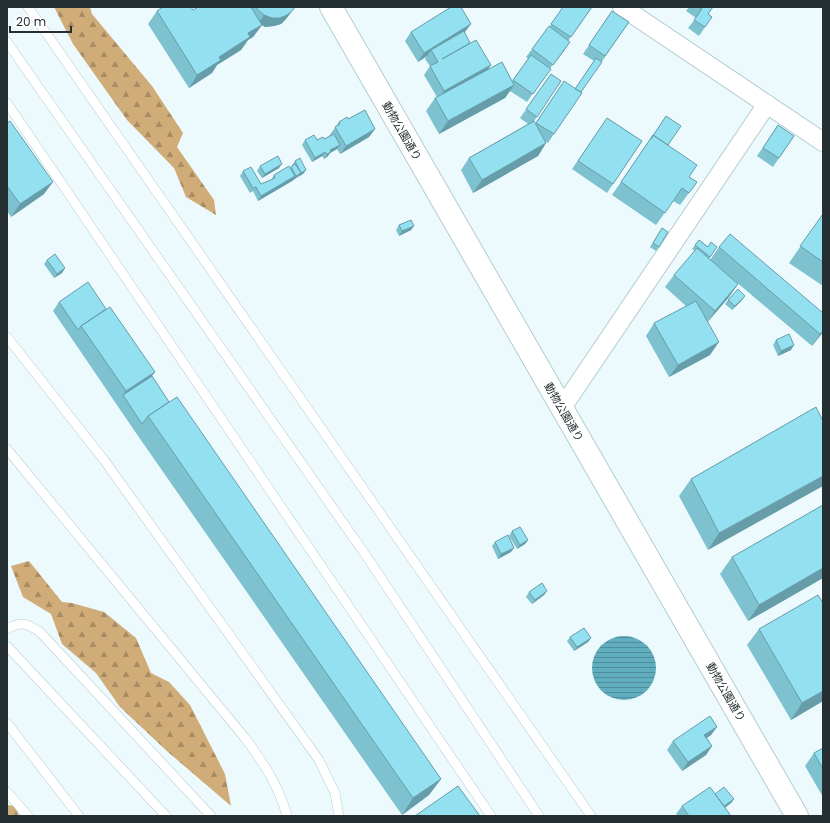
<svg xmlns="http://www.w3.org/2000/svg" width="830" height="823" viewBox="0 0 830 823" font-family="Poppins,'Noto Sans JP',sans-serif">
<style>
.forest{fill:url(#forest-firs)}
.water{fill:url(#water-rules)}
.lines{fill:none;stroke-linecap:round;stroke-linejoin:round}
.service-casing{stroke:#b6ccd1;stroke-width:10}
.minor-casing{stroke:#b6ccd1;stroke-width:20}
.tertiary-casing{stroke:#b6ccd1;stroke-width:24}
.service{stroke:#fff;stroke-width:9}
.minor{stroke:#fff;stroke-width:18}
.tertiary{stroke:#fff;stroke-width:22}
.wall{fill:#7ec1cf}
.shaded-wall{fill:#679da9}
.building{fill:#93e0f1;stroke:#679da9}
.labels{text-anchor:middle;stroke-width:3.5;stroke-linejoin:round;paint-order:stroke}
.street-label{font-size:11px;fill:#252e30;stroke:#fff}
</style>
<defs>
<pattern id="forest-firs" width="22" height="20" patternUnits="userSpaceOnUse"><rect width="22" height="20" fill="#d0ac79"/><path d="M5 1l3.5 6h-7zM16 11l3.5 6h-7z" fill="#a98c64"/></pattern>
<pattern id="water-rules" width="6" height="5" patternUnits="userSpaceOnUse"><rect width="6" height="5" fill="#60adbd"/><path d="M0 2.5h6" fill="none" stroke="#4f8d9a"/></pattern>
</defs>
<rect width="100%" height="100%" fill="#ecfafd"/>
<!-- forest -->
<path class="forest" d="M54 7H90L92 14 152 86 183 133 177 147 214 200 216 215 186 197 174 168 127 120 73 44Z
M29 561 62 602 72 603 104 612 136 638 151 673 169 682 190 705 225 774 231 806 168 752 120 707 96 673 62 644 51 614 23 597 11 566Z
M7 805 15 806 19 816H7Z"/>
<!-- water -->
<path class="water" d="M592 668a32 32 0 1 1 64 0a32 32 0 1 1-64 0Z"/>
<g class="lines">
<defs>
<path id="service" d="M28 7 591 816
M7 42 367 557 539 816
M7 103 491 816
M7 337 104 460 319 760 335 793 339 816
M7 449 245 738C263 762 279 786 287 816
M7 629C22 621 26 623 40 632L211 816
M7 646 166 816
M7 723 79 816
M7 792 28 816"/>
<path id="minor" d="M622 7 823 142
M562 408 767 104"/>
<path id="tertiary" d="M331 7 797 816"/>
</defs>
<!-- service casing -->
<use href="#service" class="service-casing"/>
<!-- minor casing -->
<use href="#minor" class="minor-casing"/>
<!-- tertiary casing -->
<use href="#tertiary" class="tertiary-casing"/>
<!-- service -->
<use href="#service" class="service"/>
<!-- minor -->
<use href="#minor" class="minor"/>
<!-- tertiary -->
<use href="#tertiary" class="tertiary"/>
</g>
<!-- wall -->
<path class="wall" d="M198 7H295L286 19 281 24 274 26 265 27 262 25 253 37 248 40 241 50 217 65 212 73 189 88 148 24 157 11 193 10Z
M563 7H592L568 41 564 51 550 68 527 102 510 91 505 98 439 134 426 111 435 98 437 97 424 75 430 66 425 59 427 56 418 62 405 41 411 32 465 33 469 44 491 65 487 70 512 81 528 59 526 57 550 26Z
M689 7H713L708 14 712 17 699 36 688 28 696 18 686 11Z
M612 11 629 22 581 92 548 143 545 141 546 143 538 156 473 193 461 170 469 158 528 124 520 118 551 74 561 81 534 121 535 124 558 90 575 89 594 61 583 54Z
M666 116 668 145 689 177 697 182 680 205 673 201 656 225 612 195Z
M607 118 642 141 607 193 572 169Z
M348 119 375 129 369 137 340 154 337 149 330 153 328 156 324 159 322 156 312 162 302 145 305 140 324 139 330 136H329L339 122Z
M7 123 44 194 11 217 7 211Z
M778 125 794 136 773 167 757 156Z
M295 161 306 170 303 174 298 177 292 181 258 201 253 191 250 193 240 176 243 171 261 184 271 180 274 175 290 168 292 166V165Z
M260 166 279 168 262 178 257 171Z
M823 214V286L789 263Z
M399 225 414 226 411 230 399 236 396 230Z
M662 228 659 247 656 251 650 247Z
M699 240 708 247H717L709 259 710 260 719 247 823 313V332L812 346 715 264 738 284 729 297 707 322 710 355 669 377 646 336 654 323 686 306 665 287 674 275 695 251 692 249Z
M47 260 65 268 62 273 54 278 44 264Z
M745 296 742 300 732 310 725 304 728 300Z
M59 302 152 376 169 402 441 779 429 795 402 815 136 433 53 311Z
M776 340 791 350 778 356 773 345Z
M816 407 708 550 679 496 691 479Z
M823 505V578L748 621 720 574 732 557Z
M512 531 528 540 525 544 517 549 509 536Z
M495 542 511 552 498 559 492 546Z
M547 591 544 595 532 604 526 597 529 592Z
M823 603V701L791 720 747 645 759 629Z
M570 637 591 638 588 642 574 651 567 641Z
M717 727 711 735 707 738 712 746 706 755 682 771 667 750 673 741Z
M823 748V797L805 766 814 753Z
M715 794 734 799 731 803 725 808 731 816H678L676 814 682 806Z"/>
<!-- shaded-wall -->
<path class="shaded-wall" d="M292 11 286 19 281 24 274 26 265 27 262 25 253 37 248 40 241 50 217 65 212 73 189 88 197 75 248 33 258 24 264 15Z
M471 24 465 32 433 53 431 50 427 56 418 62 424 53Z
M570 42 564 51 547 73 553 65Z
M491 65 485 74 438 100 444 91Z
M514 85 505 98 439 134 448 121Z
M375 129 369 137 340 154 346 146Z
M546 143 538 156 473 193 482 180Z
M340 145 337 149 330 153 328 156 324 159 330 150Z
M325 152 322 156 312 162 315 158Z
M282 164 279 168 262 178 265 174Z
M306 170 303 174 298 177 301 173Z
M301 173 297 177 292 181 258 201 261 196Z
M53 182 44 194 11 217 20 204Z
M414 226 411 230 399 236 402 231Z
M65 268 62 273 54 278 57 274Z
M738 284 729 297 706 324 715 311Z
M745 296 742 300 732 310 735 306Z
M823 331V332L812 346 820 334Z
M719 342 710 355 669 377 678 365Z
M794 345 791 350 778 356 781 351Z
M155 372 146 384 123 395 126 391Z
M823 476V486L708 550 719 533Z
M528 540 525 544 517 549 520 545Z
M514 548 511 552 498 559 501 554Z
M823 568V578L748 621 759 605Z
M547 591 544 595 532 604 535 600Z
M591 638 588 642 574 651 577 647Z
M823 691V701L791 720 802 703Z
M717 727 711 735 698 743 704 735Z
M712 746 706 755 682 771 688 762Z
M441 779 429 795 402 815 413 798Z
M734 799 731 803 718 813 721 809Z"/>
<!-- building -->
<path class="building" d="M163 7H191L193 10 198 7H251L262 25 248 33 250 37 219 57 221 60 197 75 157 11Z
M257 7H295L292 11 287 15 280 18H272L264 15 257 9Z
M451 7H461L471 24 424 53 411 32Z
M563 7H592L571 37 551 24Z
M698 7H713L708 14 712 17 705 27 694 20 702 9Z
M612 11 629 22 605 56 589 45Z
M549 26 570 42 553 65 532 49Z
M464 31 470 43 442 59 476 40 491 65 444 91 430 66 438 62 431 50Z
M531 55 551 69 533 94 513 80Z
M596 58 602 62 581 92 575 89Z
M502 62 514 85 448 121 435 98Z
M551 74 561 81 537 117 526 109Z
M564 81 582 93 554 134 536 123Z
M365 110 375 129 346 146 335 127 340 124 339 122 347 117 348 119Z
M666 116 681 126 668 145 653 135 651 139Z
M607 118 642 141 613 184 578 161Z
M10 121 53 182 20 204 7 186V123Z
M534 121 546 143 482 180 469 158Z
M778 125 794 136 779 158 763 148Z
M334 134 340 145 330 150 331 152 327 154 325 152 315 158 305 140 314 135 317 140 323 137 324 139Z
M653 135 697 165 689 177 697 182 689 193 682 188 665 213 621 182Z
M278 156 282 164 265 174 260 166Z
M300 158 306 170 301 173 295 161Z
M295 164 301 173 296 176 291 167Z
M289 166 295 176 261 196 256 187 253 188 243 171 251 167 261 184 275 178 274 175Z
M823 214V262L800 246Z
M411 220 414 226 402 231 399 225Z
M662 228 668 232 659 247 653 243Z
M730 234 823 313V331L820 334 719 247Z
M699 240 708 247 711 242 717 247 710 257 695 245Z
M697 248 738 284 715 311 674 275Z
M55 254 65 268 57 274 47 260Z
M88 282 106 309 81 326 78 330 59 302Z
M738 289 745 296 735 306 728 300Z
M696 301 719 342 678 365 654 323Z
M110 307 155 372 126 391 81 326Z
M789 334 794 345 781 351 776 340Z
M152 376 169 402 148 416 142 424 123 395Z
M177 397 441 779 413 798 148 416Z
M816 407 823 421V476L719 533 691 479Z
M823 505V568L759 605 732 557Z
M520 527 528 540 520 545 512 531Z
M508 535 514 548 501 554 495 542Z
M542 583 547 591 535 600 529 592Z
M818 595 823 603V691L802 703 759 629Z
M584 628 591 638 577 647 570 637Z
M710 716 717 727 704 735 712 746 688 762 673 741Z
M823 748V769L814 753Z
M458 786 480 816H415Z
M710 787 731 816H689L682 806Z
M724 787 734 799 724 806 715 794Z"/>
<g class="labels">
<!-- street labels -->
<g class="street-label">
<text transform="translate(402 131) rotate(60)" y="4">動物公園通り</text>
<text transform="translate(564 412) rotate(60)" y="4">動物公園通り</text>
<text transform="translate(726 692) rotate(60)" y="4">動物公園通り</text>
</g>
</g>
<!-- border -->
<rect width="830" height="823" fill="none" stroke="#252e30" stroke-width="16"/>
<!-- scale -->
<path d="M10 26v6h61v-6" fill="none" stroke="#252e30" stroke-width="2"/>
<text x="16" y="26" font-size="12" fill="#252e30" stroke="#ffffff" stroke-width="3" paint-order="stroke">20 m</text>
</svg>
